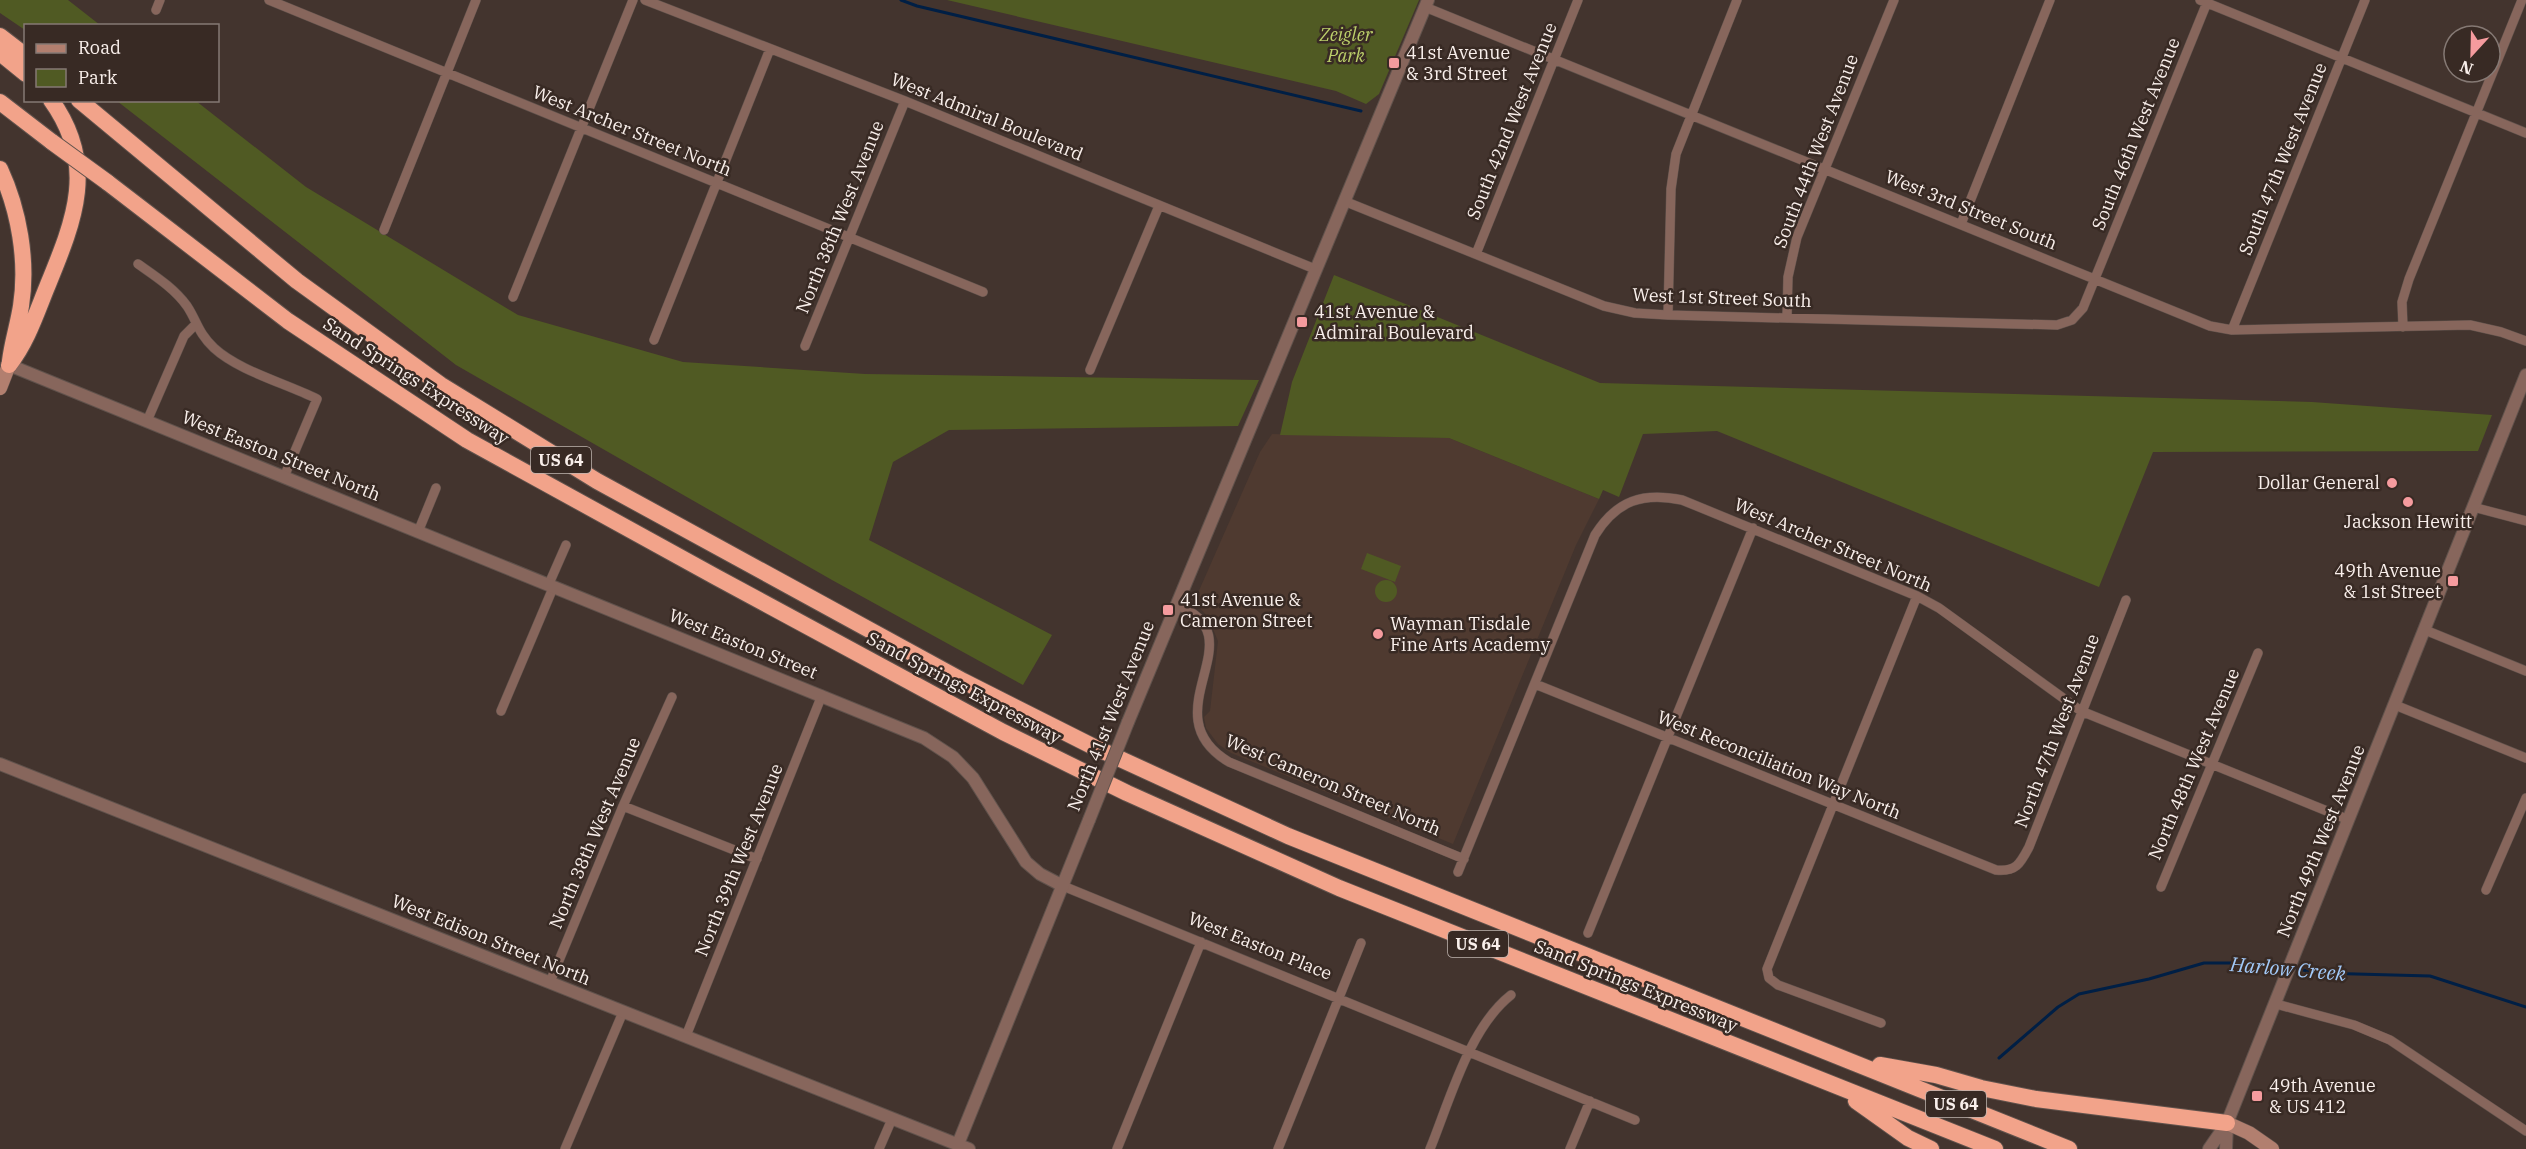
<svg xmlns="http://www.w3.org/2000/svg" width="2526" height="1149" viewBox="0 0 2526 1149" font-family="'IBM Plex Serif',serif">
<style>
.built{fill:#4f3a30}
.green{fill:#505a23}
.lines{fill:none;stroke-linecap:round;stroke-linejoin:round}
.stream{stroke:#001f45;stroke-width:3}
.minor-casing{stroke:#60524c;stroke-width:10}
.tertiary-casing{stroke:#60524c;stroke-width:14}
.secondary-casing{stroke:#60524c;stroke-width:15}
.motorway-casing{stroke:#60524c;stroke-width:18}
.minor{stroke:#87665c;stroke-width:9}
.tertiary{stroke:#87665c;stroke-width:12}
.secondary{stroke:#b27f6f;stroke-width:14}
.motorway{stroke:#f2a38a;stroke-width:16}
.tertiary-bridge-casing{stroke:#60524c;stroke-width:14;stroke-linecap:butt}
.motorway-bridge-casing{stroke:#60524c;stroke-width:18;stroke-linecap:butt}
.tertiary-bridge{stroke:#87665c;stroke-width:12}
.motorway-bridge{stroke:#f2a38a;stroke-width:16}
.poi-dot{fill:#f59b9e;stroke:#382a24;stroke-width:2}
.labels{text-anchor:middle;stroke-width:5;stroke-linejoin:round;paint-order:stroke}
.shield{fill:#382a24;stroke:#bfb4af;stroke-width:1.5}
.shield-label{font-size:16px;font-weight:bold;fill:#f9efeb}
.park-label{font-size:18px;font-style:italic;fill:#bcd06a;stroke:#382a24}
.poi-label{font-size:18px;fill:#f9efeb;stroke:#382a24;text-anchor:start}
.street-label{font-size:18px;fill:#f9efeb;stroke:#382a24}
.water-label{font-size:20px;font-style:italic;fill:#a3caf9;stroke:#382a24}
</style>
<rect width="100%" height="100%" fill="#43342e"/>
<!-- built -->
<path class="built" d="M1272 434 1449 438 1599 499 1576 545 1453 844 1231 753 1218 744 1206 728 1204 717 1210 711 1218 641 1208 617 1194 602 1260 452Z"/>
<!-- green -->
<path class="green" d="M0 0H68L100 25 26 26 25 30 0 13Z
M947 0H1419L1379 94 1366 104 1336 91Z
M117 101H196L306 187 518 315 683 362 865 374 1259 380 1238 426 949 430 893 462 869 540 1052 635 1023 685 832 580 456 365Z
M1334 275 1600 383 2312 402 2492 415 2478 451 2153 452 2099 587 1717 431 1643 434 1619 497 1603 490 1599 499 1449 438 1280 435 1292 382Z
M1367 553 1401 566 1395 582 1361 569Z
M1375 591a11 11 0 1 1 22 0a11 11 0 1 1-22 0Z"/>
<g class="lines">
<!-- stream -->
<path class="stream" d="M901 0 917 6 1361 111
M2292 968 2319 973 2430 976 2526 1007
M1999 1058 2058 1007 2079 994 2149 979 2204 963H2268L2286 966"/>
<defs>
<path id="minor" d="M269 0 983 292
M645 0 905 101 1315 269
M2200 0 2526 133
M1425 7 2210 326 2232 330 2470 325 2501 332 2526 341
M156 10 160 0
M1344 201 1604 306 1635 313 1668 315 2057 325 2072 320 2083 308 2208 0
M1961 224 2050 0
M384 230 476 0
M1476 254 1578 0
M138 264C155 276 174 288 187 306 197 321 198 333 214 348 239 371 285 383 317 399L284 477
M513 297 633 0
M1668 315 1671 189 1676 154 1737 0
M1787 317 1788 277 1797 237 1894 0
M2403 327 2402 302 2409 279 2522 0
M2232 330 2365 0
M654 340 770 49
M805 346 905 101
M1090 370 1159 206
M147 421 184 336 195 325
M2473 507 2526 521
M418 532 436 488
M548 586 566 545
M1176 605C1261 636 1147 713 1229 762L1464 859
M2425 630 2526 671
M1535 684 1996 870C2016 872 2020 864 2029 847L2126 600
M2395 705 2526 758
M501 711 553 588
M623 806 757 859
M1458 872 1595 535C1617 500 1643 492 1682 500L1917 596 1939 608 2081 711 2349 820
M1063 886 1635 1120
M2161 887 2258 653
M2486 890 2526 798
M1588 933 1753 528
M550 982 623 806 672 697
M2276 1004 2354 1025 2390 1040 2526 1131
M1881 1023 1778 985 1769 978 1767 969 1917 596
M686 1036 822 695
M565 1149 623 1012
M879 1149 892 1119
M1117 1149 1201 942
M1278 1149 1361 943
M1430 1149C1450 1100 1469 1028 1511 995
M1570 1149 1590 1101"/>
<path id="tertiary" d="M9 365 924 738 953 757 973 778 1026 862 1040 874 1063 886
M1128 722 1428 0
M0 764 969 1149
M958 1144 1089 820
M2209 1149 2227 1123 2526 375
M2226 1149 2227 1124"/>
<path id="secondary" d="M0 388 9 365
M2227 1123 2249 1133 2272 1149"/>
<path id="motorway" d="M0 36 26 56
M0 53 26 74
M79 100 297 281 441 385 597 481 963 681 1092 746 1288 836 2069 1149
M0 102 52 142
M0 169C19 210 28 261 21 306 18 325 12 343 10 361
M107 182 288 321 467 440 716 577 1003 732 1127 793 1339 888 1995 1149
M9 365C27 342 36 314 47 287 74 221 98 165 51 100
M1880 1065 1936 1075 1981 1088 2036 1099 2227 1123
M1856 1101 1908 1138 1931 1149"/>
</defs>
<!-- minor casing -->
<use href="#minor" class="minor-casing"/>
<!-- tertiary casing -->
<use href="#tertiary" class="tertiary-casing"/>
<!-- secondary casing -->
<use href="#secondary" class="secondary-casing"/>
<!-- motorway casing -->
<use href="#motorway" class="motorway-casing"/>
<!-- minor -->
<use href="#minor" class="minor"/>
<!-- tertiary -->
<use href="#tertiary" class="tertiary"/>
<!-- secondary -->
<use href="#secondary" class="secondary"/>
<!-- motorway -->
<use href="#motorway" class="motorway"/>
<defs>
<path id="tertiary-bridge" d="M1089 820 1128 722"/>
<path id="motorway-bridge" d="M52 142 107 182"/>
</defs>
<!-- tertiary-bridge casing -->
<use href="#tertiary-bridge" class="tertiary-bridge-casing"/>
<!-- motorway-bridge casing -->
<use href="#motorway-bridge" class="motorway-bridge-casing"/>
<!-- tertiary-bridge -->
<use href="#tertiary-bridge" class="tertiary-bridge"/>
<!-- motorway-bridge -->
<use href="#motorway-bridge" class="motorway-bridge"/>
</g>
<!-- markers -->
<g class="poi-dot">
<rect x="1388" y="57" width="12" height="12" rx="3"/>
<rect x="1296" y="316" width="12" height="12" rx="3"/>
<circle cx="2392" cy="483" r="6"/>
<circle cx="2408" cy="502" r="6"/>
<rect x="2447" y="575" width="12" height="12" rx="3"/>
<rect x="1162" y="604" width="12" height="12" rx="3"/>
<circle cx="1378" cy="634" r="6"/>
<rect x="2251" y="1090" width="12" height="12" rx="3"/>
</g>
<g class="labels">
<!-- shield labels -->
<g class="shield">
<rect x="531" y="447" width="60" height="26" rx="4.5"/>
<rect x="1448" y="931" width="60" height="26" rx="4.5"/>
<rect x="1926" y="1091" width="60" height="26" rx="4.5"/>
</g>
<g class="shield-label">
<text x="561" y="466">US 64</text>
<text x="1478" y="950">US 64</text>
<text x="1956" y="1110">US 64</text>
</g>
<!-- park labels -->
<g class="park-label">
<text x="1346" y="41">Zeigler<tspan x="1346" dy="21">Park</tspan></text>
</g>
<!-- poi labels -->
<g class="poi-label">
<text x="1406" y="59">41st Avenue<tspan x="1406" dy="21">&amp; 3rd Street</tspan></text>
<text x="1314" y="318">41st Avenue &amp;<tspan x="1314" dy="21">Admiral Boulevard</tspan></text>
<text x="2380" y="489" text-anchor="end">Dollar General</text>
<text x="2408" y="528" text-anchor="middle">Jackson Hewitt</text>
<text x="2441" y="577" text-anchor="end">49th Avenue<tspan x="2441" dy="21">&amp; 1st Street</tspan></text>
<text x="1180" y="606">41st Avenue &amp;<tspan x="1180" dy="21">Cameron Street</tspan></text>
<text x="1390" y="630">Wayman Tisdale<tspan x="1390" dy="21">Fine Arts Academy</tspan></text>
<text x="2269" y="1092">49th Avenue<tspan x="2269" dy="21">&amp; US 412</tspan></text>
</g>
<!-- street labels -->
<g class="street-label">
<text transform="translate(987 117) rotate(22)" y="6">West Admiral Boulevard</text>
<text transform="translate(1512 121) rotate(-68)" y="6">South 42nd West Avenue</text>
<text transform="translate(632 131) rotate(22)" y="6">West Archer Street North</text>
<text transform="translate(2136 134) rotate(-68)" y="6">South 46th West Avenue</text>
<text transform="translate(1816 151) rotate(-69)" y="6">South 44th West Avenue</text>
<text transform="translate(2283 159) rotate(-68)" y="6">South 47th West Avenue</text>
<text transform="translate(1971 210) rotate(22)" y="6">West 3rd Street South</text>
<text transform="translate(840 217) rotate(-68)" y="6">North 38th West Avenue</text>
<text transform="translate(1722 298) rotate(2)" y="6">West 1st Street South</text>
<text transform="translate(416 381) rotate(33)" y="6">Sand Springs Expressway</text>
<text transform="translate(281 456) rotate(22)" y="6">West Easton Street North</text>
<text transform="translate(1833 545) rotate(23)" y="6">West Archer Street North</text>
<text transform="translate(743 644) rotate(22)" y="6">West Easton Street</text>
<text transform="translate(964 688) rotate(28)" y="6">Sand Springs Expressway</text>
<text transform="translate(1111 716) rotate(-68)" y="6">North 41st West Avenue</text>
<text transform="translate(2057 731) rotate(-69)" y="6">North 47th West Avenue</text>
<text transform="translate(2194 764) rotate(-67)" y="6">North 48th West Avenue</text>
<text transform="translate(1779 765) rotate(22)" y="6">West Reconciliation Way North</text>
<text transform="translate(1333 785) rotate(23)" y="6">West Cameron Street North</text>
<text transform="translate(595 833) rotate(-67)" y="6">North 38th West Avenue</text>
<text transform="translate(2321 841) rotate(-68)" y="6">North 49th West Avenue</text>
<text transform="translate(739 860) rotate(-68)" y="6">North 39th West Avenue</text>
<text transform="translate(491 940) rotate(22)" y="6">West Edison Street North</text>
<text transform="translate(1260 946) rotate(22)" y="6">West Easton Place</text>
<text transform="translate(1636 986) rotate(22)" y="6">Sand Springs Expressway</text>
</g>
<!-- water labels -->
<g class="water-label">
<text transform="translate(2288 969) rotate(5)" y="7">Harlow Creek</text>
</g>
</g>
<!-- legend -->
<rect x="24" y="24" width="195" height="78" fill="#382a24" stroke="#857974" stroke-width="1.5"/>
<rect x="36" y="44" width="30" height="9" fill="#b27f6f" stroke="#857974" stroke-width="1.5"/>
<text x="78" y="54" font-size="18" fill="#f9efeb">Road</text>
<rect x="36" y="69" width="30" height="18" fill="#505a23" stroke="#857974" stroke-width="1.5"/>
<text x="78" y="84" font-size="18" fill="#f9efeb">Park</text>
<!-- north arrow -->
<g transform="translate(2472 54) rotate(202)"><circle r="28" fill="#382a24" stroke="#857974" stroke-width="1.5"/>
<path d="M0-4.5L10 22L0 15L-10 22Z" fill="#f59b9e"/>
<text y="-9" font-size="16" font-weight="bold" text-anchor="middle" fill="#f9efeb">N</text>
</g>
</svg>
